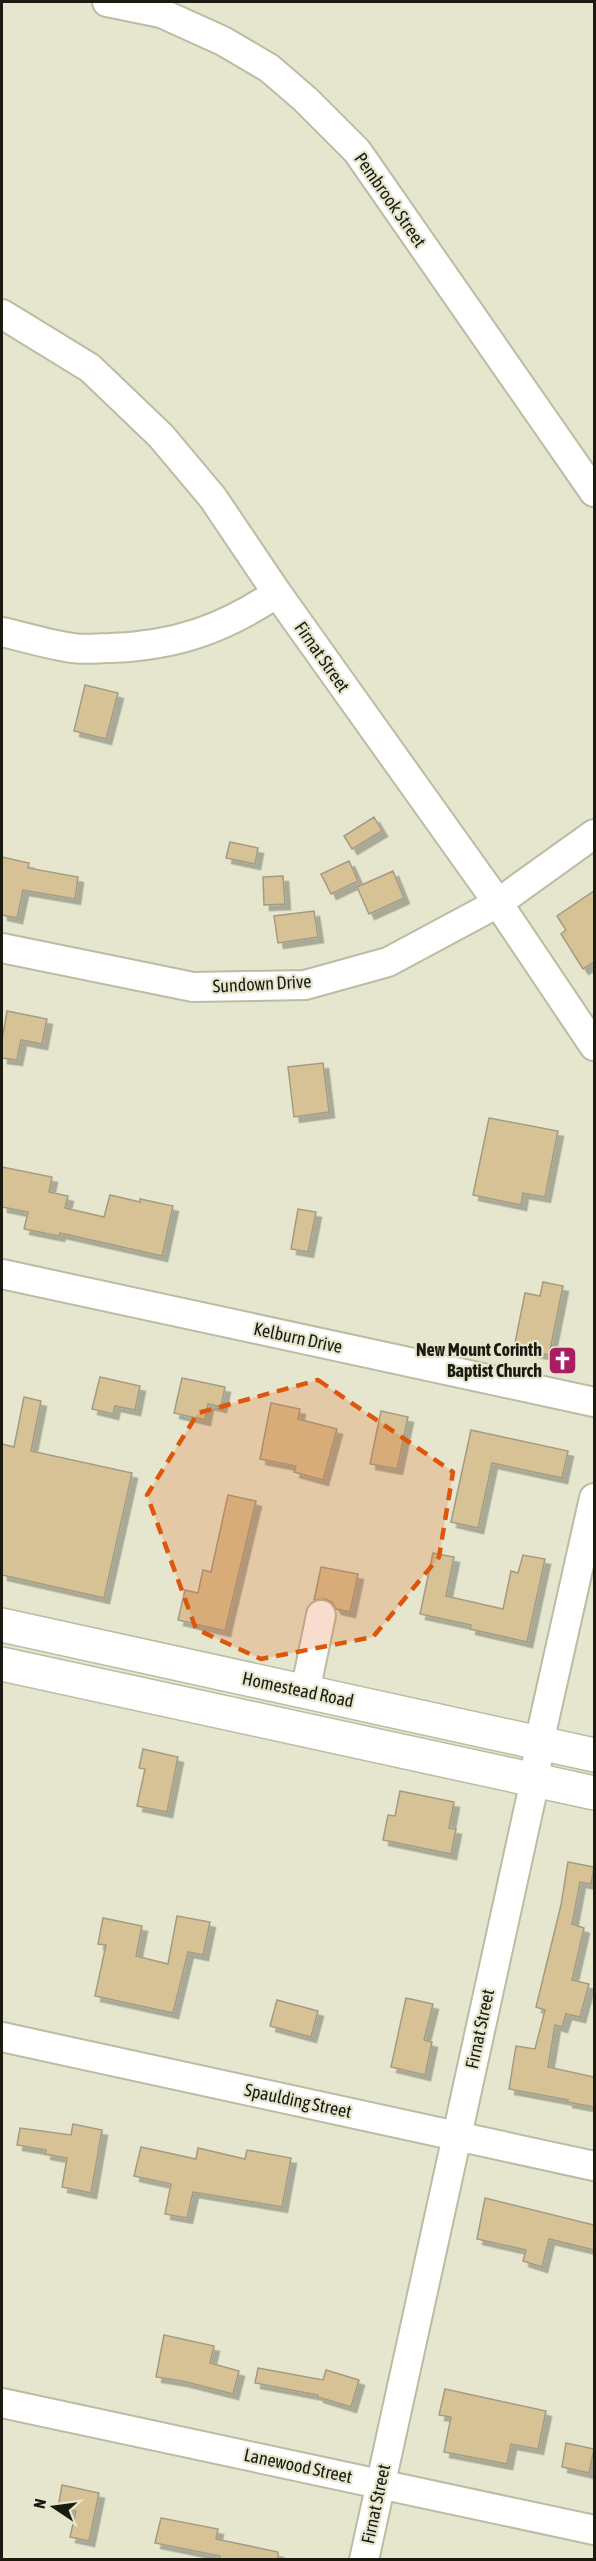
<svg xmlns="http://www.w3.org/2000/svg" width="596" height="2561" viewBox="0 0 596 2561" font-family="'Asap Condensed',sans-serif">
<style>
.building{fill:#d6c295;stroke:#a59b84;stroke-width:1.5;filter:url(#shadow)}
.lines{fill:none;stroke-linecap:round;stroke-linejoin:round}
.minor-casing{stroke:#bbbca4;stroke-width:32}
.major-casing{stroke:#bbbca4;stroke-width:36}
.minor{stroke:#fff;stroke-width:28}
.major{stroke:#fff;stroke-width:33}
.marked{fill:#de560c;fill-opacity:0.2;stroke:#de560c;stroke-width:4.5;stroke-dasharray:12 8;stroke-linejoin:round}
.labels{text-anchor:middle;stroke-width:4.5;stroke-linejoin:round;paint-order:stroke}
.street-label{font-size:18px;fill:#1a1a11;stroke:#e5e6cd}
.poi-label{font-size:18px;font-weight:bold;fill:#1a1a11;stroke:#e5e6cd;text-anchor:end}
</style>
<defs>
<filter id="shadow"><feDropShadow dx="5.5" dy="5.5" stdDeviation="0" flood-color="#0004"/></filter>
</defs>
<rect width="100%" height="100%" fill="#e5e6cd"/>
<!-- building -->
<path class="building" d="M85 685 118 693 106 739 74 731Z
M374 817 382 831 352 849 344 836Z
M230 842 258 848 255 864 226 858Z
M2 857 29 863 28 868 78 877 75 899 23 890 17 918 2 915Z
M349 861 358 881 331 894 321 874Z
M393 871 404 898 369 914 357 887Z
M283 876 285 904 264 905 263 877Z
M594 891V962L583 969 561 934 566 930 557 916Z
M314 911 318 937 278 943 274 916Z
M7 1011 47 1019 42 1044 21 1040 17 1060 2 1058V1040Z
M323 1063 329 1112 294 1117 288 1067Z
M489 1118 558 1131 545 1197 523 1193 521 1205 473 1195Z
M2 1167 52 1177 49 1192 68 1196 65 1208 104 1217 110 1195 140 1202V1199L173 1206 162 1256 60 1233 59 1236 24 1229 28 1212 2 1207Z
M298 1209 316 1212 308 1252 291 1249Z
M543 1282 563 1286 549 1355 514 1348 525 1293 540 1296Z
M100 1377 140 1386 135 1410 115 1406 113 1414 92 1409Z
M182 1378 225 1387 221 1407 208 1404 205 1420 174 1413Z
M24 1397 41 1401 31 1451 132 1473 104 1598 2 1575V1444L14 1447Z
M271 1403 300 1409 298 1419 337 1429 323 1480 294 1472 296 1466 260 1459Z
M381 1411 408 1417 397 1469 370 1464Z
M471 1430 568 1451 562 1478 492 1463 478 1528 451 1522Z
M228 1495 256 1501 225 1631 178 1620 185 1590 198 1593 203 1570 211 1572Z
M433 1553 454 1557 446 1596 503 1609 511 1571 518 1573 523 1555 545 1559 527 1642 470 1629 471 1625 420 1614Z
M321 1567 358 1574 350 1612 336 1609 332 1602 325 1599 314 1600Z
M143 1749 178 1757 167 1812 137 1806 145 1769 139 1768Z
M400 1791 454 1802 449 1828 456 1829 451 1854 383 1840 388 1815 395 1816Z
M568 1862 594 1867 591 1884 580 1882 572 1924 584 1928 572 1980 589 1984 580 2017 566 2014 562 2027 555 2025 548 2067 594 2077V2107L567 2102 568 2100 509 2089 516 2046 535 2049 545 2010 536 2007 561 1905Z
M177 1916 210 1922 203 1955 188 1952 173 2013 95 1996 106 1945 98 1944 103 1918 142 1926 136 1956 168 1964Z
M406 1998 433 2004 424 2040 432 2042 425 2075 391 2067Z
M277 2000 318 2011 311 2037 270 2026Z
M73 2124 102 2130 91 2193 62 2187 67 2158 45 2154 46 2150 17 2145 20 2128 71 2135Z
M141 2147 196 2159 198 2148 245 2159 247 2150 291 2158 282 2207 193 2192 187 2218 165 2214 171 2184 134 2176Z
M485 2198 594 2225V2250L549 2239 542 2267 523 2261 526 2250 477 2239Z
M164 2335 214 2346 210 2363 239 2371 233 2394 182 2381 156 2377Z
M258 2368 323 2380 326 2370 359 2380 351 2407 318 2397V2395L255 2383Z
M445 2389 546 2411 538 2449 511 2444 507 2464 444 2452 451 2417 439 2415Z
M566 2443 594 2449 589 2473 562 2467Z
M62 2485 99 2493 89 2541 70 2537 76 2511 58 2508Z
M161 2518 218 2529 216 2539 278 2552V2559H219L220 2556 155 2543Z"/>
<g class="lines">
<defs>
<path id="minor" d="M107 2 161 13 223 41 269 68 305 99 357 151 594 492
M2 314 90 368 161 436 213 498 277 593 498 903 594 1046
M2 632C25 637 49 645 73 648 85 650 98 648 110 648 175 646 224 629 277 593
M2 948 193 987 305 985 388 962 498 903 594 834
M2 1274 594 1402
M305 1692 321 1615
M2 2037 594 2166
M2 2403 594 2530
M364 2560 535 1780 539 1743 594 1498"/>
<path id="major" d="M2 1625 594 1755
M2 1664 594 1793"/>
</defs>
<!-- minor casing -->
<use href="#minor" class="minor-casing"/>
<!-- major casing -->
<use href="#major" class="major-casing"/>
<!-- minor -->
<use href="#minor" class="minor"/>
<!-- major -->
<use href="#major" class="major"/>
</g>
<!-- marked area -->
<path class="marked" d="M318 1380 453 1472 439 1557 373 1637 261 1659 196 1629 147 1495 198 1413Z"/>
<!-- icons -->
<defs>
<symbol id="church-square" viewBox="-11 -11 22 22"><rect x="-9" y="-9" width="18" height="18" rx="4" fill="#a81e62" stroke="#e5e6cd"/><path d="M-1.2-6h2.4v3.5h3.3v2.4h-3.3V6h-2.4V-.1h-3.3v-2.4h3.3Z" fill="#fff"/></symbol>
</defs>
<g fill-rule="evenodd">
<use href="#church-square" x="546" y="1344" width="33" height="33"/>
</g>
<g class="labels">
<!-- street labels -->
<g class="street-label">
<text transform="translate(390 200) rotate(55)" y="6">Pembrook Street</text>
<text transform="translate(322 657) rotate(55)" y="6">Firnat Street</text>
<text transform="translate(262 984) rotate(-3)" y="6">Sundown Drive</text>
<text transform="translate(298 1338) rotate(12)" y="6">Kelburn Drive</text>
<text transform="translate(298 1690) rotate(12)" y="6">Homestead Road</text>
<text transform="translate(480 2029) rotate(-78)" y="6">Firnat Street</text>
<text transform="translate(298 2101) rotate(12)" y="6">Spaulding Street</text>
<text transform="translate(298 2466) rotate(12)" y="6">Lanewood Street</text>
<text transform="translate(376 2504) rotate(-78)" y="6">Firnat Street</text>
</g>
<!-- poi labels -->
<g class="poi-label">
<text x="542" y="1356">New Mount Corinth<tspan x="542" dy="21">Baptist Church</tspan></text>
</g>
</g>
<!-- border -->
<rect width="596" height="2561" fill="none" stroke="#1a1a11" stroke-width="6"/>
<!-- north arrow -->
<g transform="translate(54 2507) rotate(283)" stroke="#e5e6cd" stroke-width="4.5" paint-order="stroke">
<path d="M0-4.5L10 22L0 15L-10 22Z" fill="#1a1a11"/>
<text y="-9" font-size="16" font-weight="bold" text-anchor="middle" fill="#1a1a11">N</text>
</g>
</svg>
